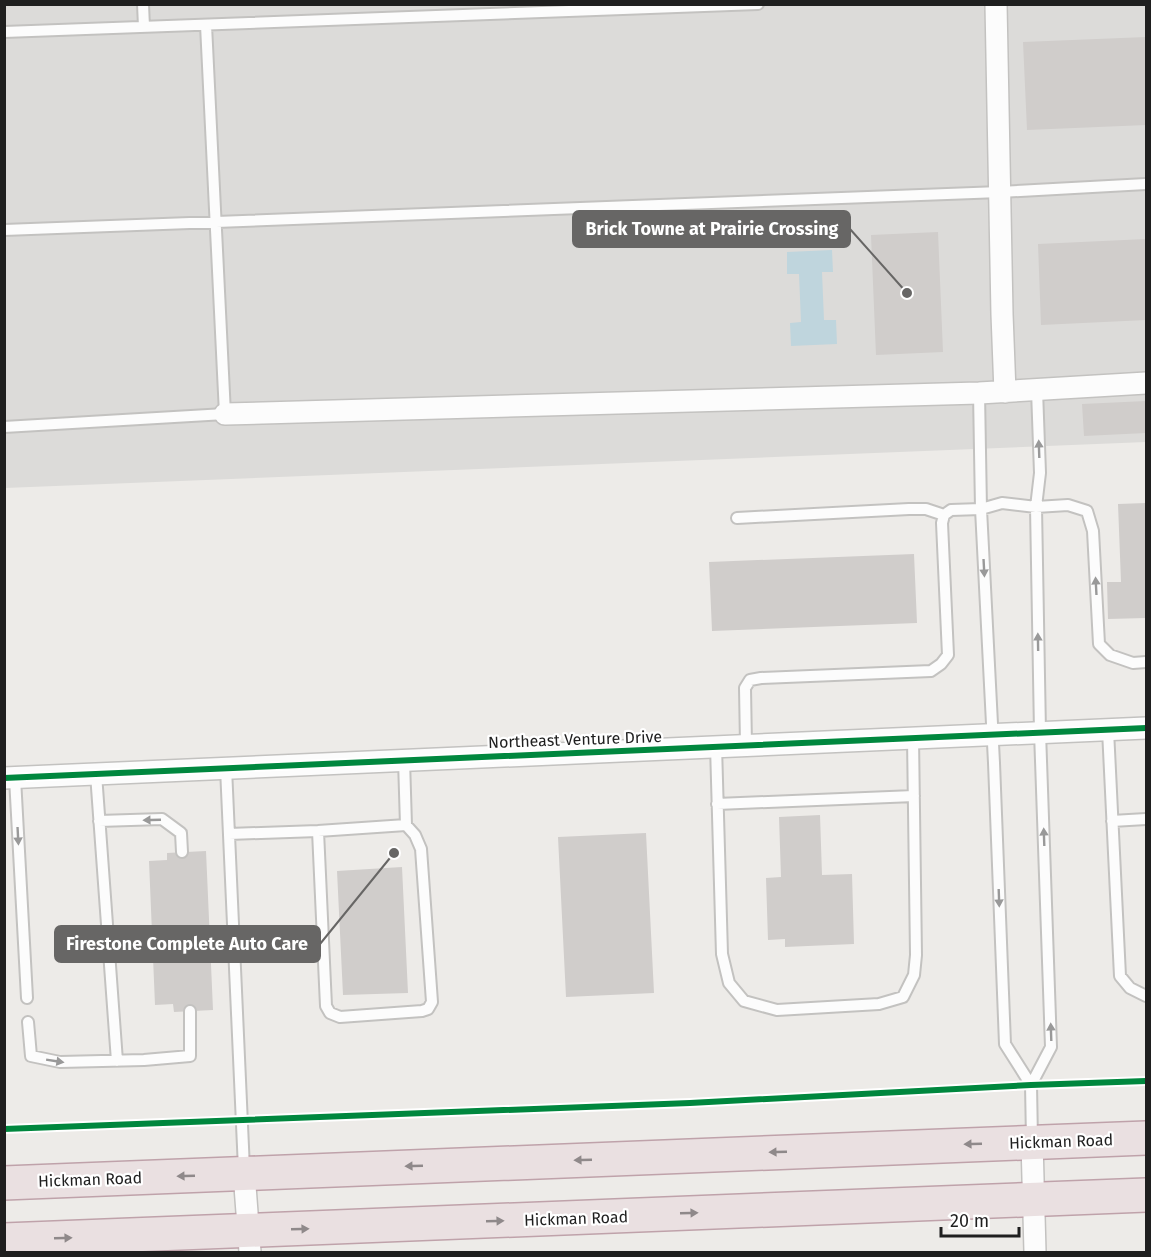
<svg xmlns="http://www.w3.org/2000/svg" width="1151" height="1257" viewBox="0 0 1151 1257" font-family="'Fira Sans',sans-serif">
<style>
.residential{fill:#dcdbd9}
.water{fill:#bfd5dd}
.building{fill:#d0cdcb}
.lines{fill:none;stroke-linecap:round;stroke-linejoin:round}
.lane-casing{stroke:#c3c2c0;stroke-width:14}
.street-casing{stroke:#c3c2c0;stroke-width:24}
.highway-casing{stroke:#bfa2aa;stroke-width:36}
.lane{stroke:#fcfcfc;stroke-width:10}
.street{stroke:#fcfcfc;stroke-width:21}
.highway{stroke:#eae0e1;stroke-width:33}
.cycleway-casing{stroke:#fff;stroke-width:10}
.cycleway{stroke:#00873e;stroke-width:6}
.oneway{fill:#999}
.oneway2{fill:#8f898a}
.labels{text-anchor:middle;stroke-width:4.5;stroke-linejoin:round;paint-order:stroke}
.street-label{font-size:16px;fill:#1f1f1f;stroke:#fff}
.leader{fill:none;stroke:#676665;stroke-width:2}
.callout-dot{fill:#676665;stroke:#fff;stroke-width:2}
.callout{fill:#676665;stroke:#676665;stroke-width:2}
.callout-label{font-size:18px;text-anchor:middle;font-weight:bold;fill:#fff}
</style>
<rect width="100%" height="100%" fill="#edebe8"/>
<!-- residential -->
<path class="residential" d="M4 5H1146V442L5 488Z"/>
<!-- water -->
<path class="water" d="M832 250 833 272H822L824 320H836L837 344 791 346 790 323 801 322 799 274H787V252Z"/>
<!-- building -->
<path class="building" d="M1146 37V125L1027 130 1023 42Z
M938 232 943 352 876 355 871 235Z
M1146 239V320L1041 325 1038 244Z
M1146 401V433L1084 436 1082 404Z
M1146 503V618L1108 619 1107 582H1121L1118 504Z
M914 554 917 623 712 631 709 562Z
M820 815 822 875 852 874 854 944 785 947V939L768 940 766 878 781 877 779 817Z
M646 833 654 993 566 997 558 837Z
M206 851 213 1010 174 1012 173 1004 155 1005 149 861 167 860V853Z
M402 867 408 993 343 995 337 871Z"/>
<g class="lines">
<defs>
<path id="lane" d="M143 4 144 27
M4 32 758 4
M4 230 1000 192 1146 184
M979 393 981 509 994 763 1005 1044 1031 1085
M4 427 225 414 206 25
M737 518 909 509H926L944 515
M1108 730 1120 976 1130 988 1146 996
M746 745 745 688 750 680 761 678 931 671 941 664 948 655 942 523 944 515 951 510 981 509 1002 503 1036 507 1068 505 1087 511 1093 531 1099 644 1110 655 1133 663 1146 662
M716 746 722 954 729 983 744 1001 777 1010 879 1004 903 997 914 975 916 955 913 738
M226 768 244 1169
M96 774 117 1061
M15 778 27 998
M717 804 914 796
M99 821 162 819 181 833 182 852
M1112 821 1146 819
M318 831 326 1006 330 1013 340 1017 422 1011 428 1009 432 1002 421 849 415 835 406 825
M229 834 318 831 406 825 404 760
M28 1022 31 1056 60 1062 144 1060 190 1056V1011
M1032 1140 1031 1085 1051 1047 1040 732 1036 507 1040 473 1037 390"/>
<path id="street" d="M996 4 1002 314 1005 392
M225 414 979 393 1146 383
M4 778 1146 728
M1032 1142 1035 1252
M244 1173 250 1252"/>
<path id="highway" d="M4 1183 1146 1138
M4 1240 1146 1195"/>
</defs>
<!-- lane casing -->
<use href="#lane" class="lane-casing"/>
<!-- street casing -->
<use href="#street" class="street-casing"/>
<!-- highway casing -->
<use href="#highway" class="highway-casing"/>
<!-- lane -->
<use href="#lane" class="lane"/>
<!-- street -->
<use href="#street" class="street"/>
<!-- highway -->
<use href="#highway" class="highway"/>
<defs>
<path id="cycleway" d="M4 778 1146 728
M4 1129 690 1103 1031 1085 1146 1081"/>
</defs>
<!-- cycleway casing -->
<use href="#cycleway" class="cycleway-casing"/>
<!-- cycleway -->
<use href="#cycleway" class="cycleway"/>
</g>
<!-- one-way arrows -->
<defs><path id="oneway-solid" d="M-6-.8H1V-3.2L6.5 0L1 3.2V.8H-6Z" transform="scale(1.5)"/></defs>
<g class="oneway">
<use href="#oneway-solid" transform="translate(1039 449) rotate(-92)"/>
<use href="#oneway-solid" transform="translate(984 568) rotate(87)"/>
<use href="#oneway-solid" transform="translate(1096 586) rotate(-93)"/>
<use href="#oneway-solid" transform="translate(1038 642) rotate(-91)"/>
<use href="#oneway-solid" transform="translate(152 820) rotate(178)"/>
<use href="#oneway-solid" transform="translate(18 836) rotate(87)"/>
<use href="#oneway-solid" transform="translate(1044 837) rotate(-92)"/>
<use href="#oneway-solid" transform="translate(999 898) rotate(88)"/>
<use href="#oneway-solid" transform="translate(1051 1032) rotate(-92)"/>
<use href="#oneway-solid" transform="translate(55 1061) rotate(9)"/>
</g>
<g class="oneway2">
<use href="#oneway-solid" transform="translate(973 1144) rotate(178)"/>
<use href="#oneway-solid" transform="translate(778 1152) rotate(178)"/>
<use href="#oneway-solid" transform="translate(583 1160) rotate(178)"/>
<use href="#oneway-solid" transform="translate(414 1166) rotate(178)"/>
<use href="#oneway-solid" transform="translate(186 1176) rotate(178)"/>
<use href="#oneway-solid" transform="translate(689 1213) rotate(-2)"/>
<use href="#oneway-solid" transform="translate(495 1221) rotate(-2)"/>
<use href="#oneway-solid" transform="translate(300 1229) rotate(-2)"/>
<use href="#oneway-solid" transform="translate(63 1238) rotate(-2)"/>
</g>
<g class="labels">
<!-- street labels -->
<g class="street-label">
<text transform="translate(575 739) rotate(-2)" y="6">Northeast Venture Drive</text>
<text transform="translate(1061 1141) rotate(-2)" y="6">Hickman Road</text>
<text transform="translate(90 1179) rotate(-2)" y="6">Hickman Road</text>
<text transform="translate(576 1218) rotate(-2)" y="6">Hickman Road</text>
</g>
</g>
<!-- callouts -->
<path class="leader" d="M907 293L850 229M394 853L320 944"/>
<g class="callout-dot">
<circle cx="907" cy="293" r="6"/>
<circle cx="394" cy="853" r="6"/>
</g>
<g class="callout">
<rect x="573" y="211" width="277" height="36" rx="6"/>
<rect x="55" y="926" width="265" height="36" rx="6"/>
</g>
<g class="callout-label">
<text x="712" y="235">Brick Towne at Prairie Crossing</text>
<text x="187" y="950">Firestone Complete Auto Care</text>
</g>
<!-- border -->
<rect width="1151" height="1257" fill="none" stroke="#1f1f1f" stroke-width="12"/>
<!-- scale -->
<path d="M941 1227v9h78v-9" fill="none" stroke="#1f1f1f" stroke-width="3"/>
<text x="950" y="1227" font-size="18" fill="#1f1f1f" stroke="#ffffff" stroke-width="4.5" paint-order="stroke">20 m</text>
</svg>
